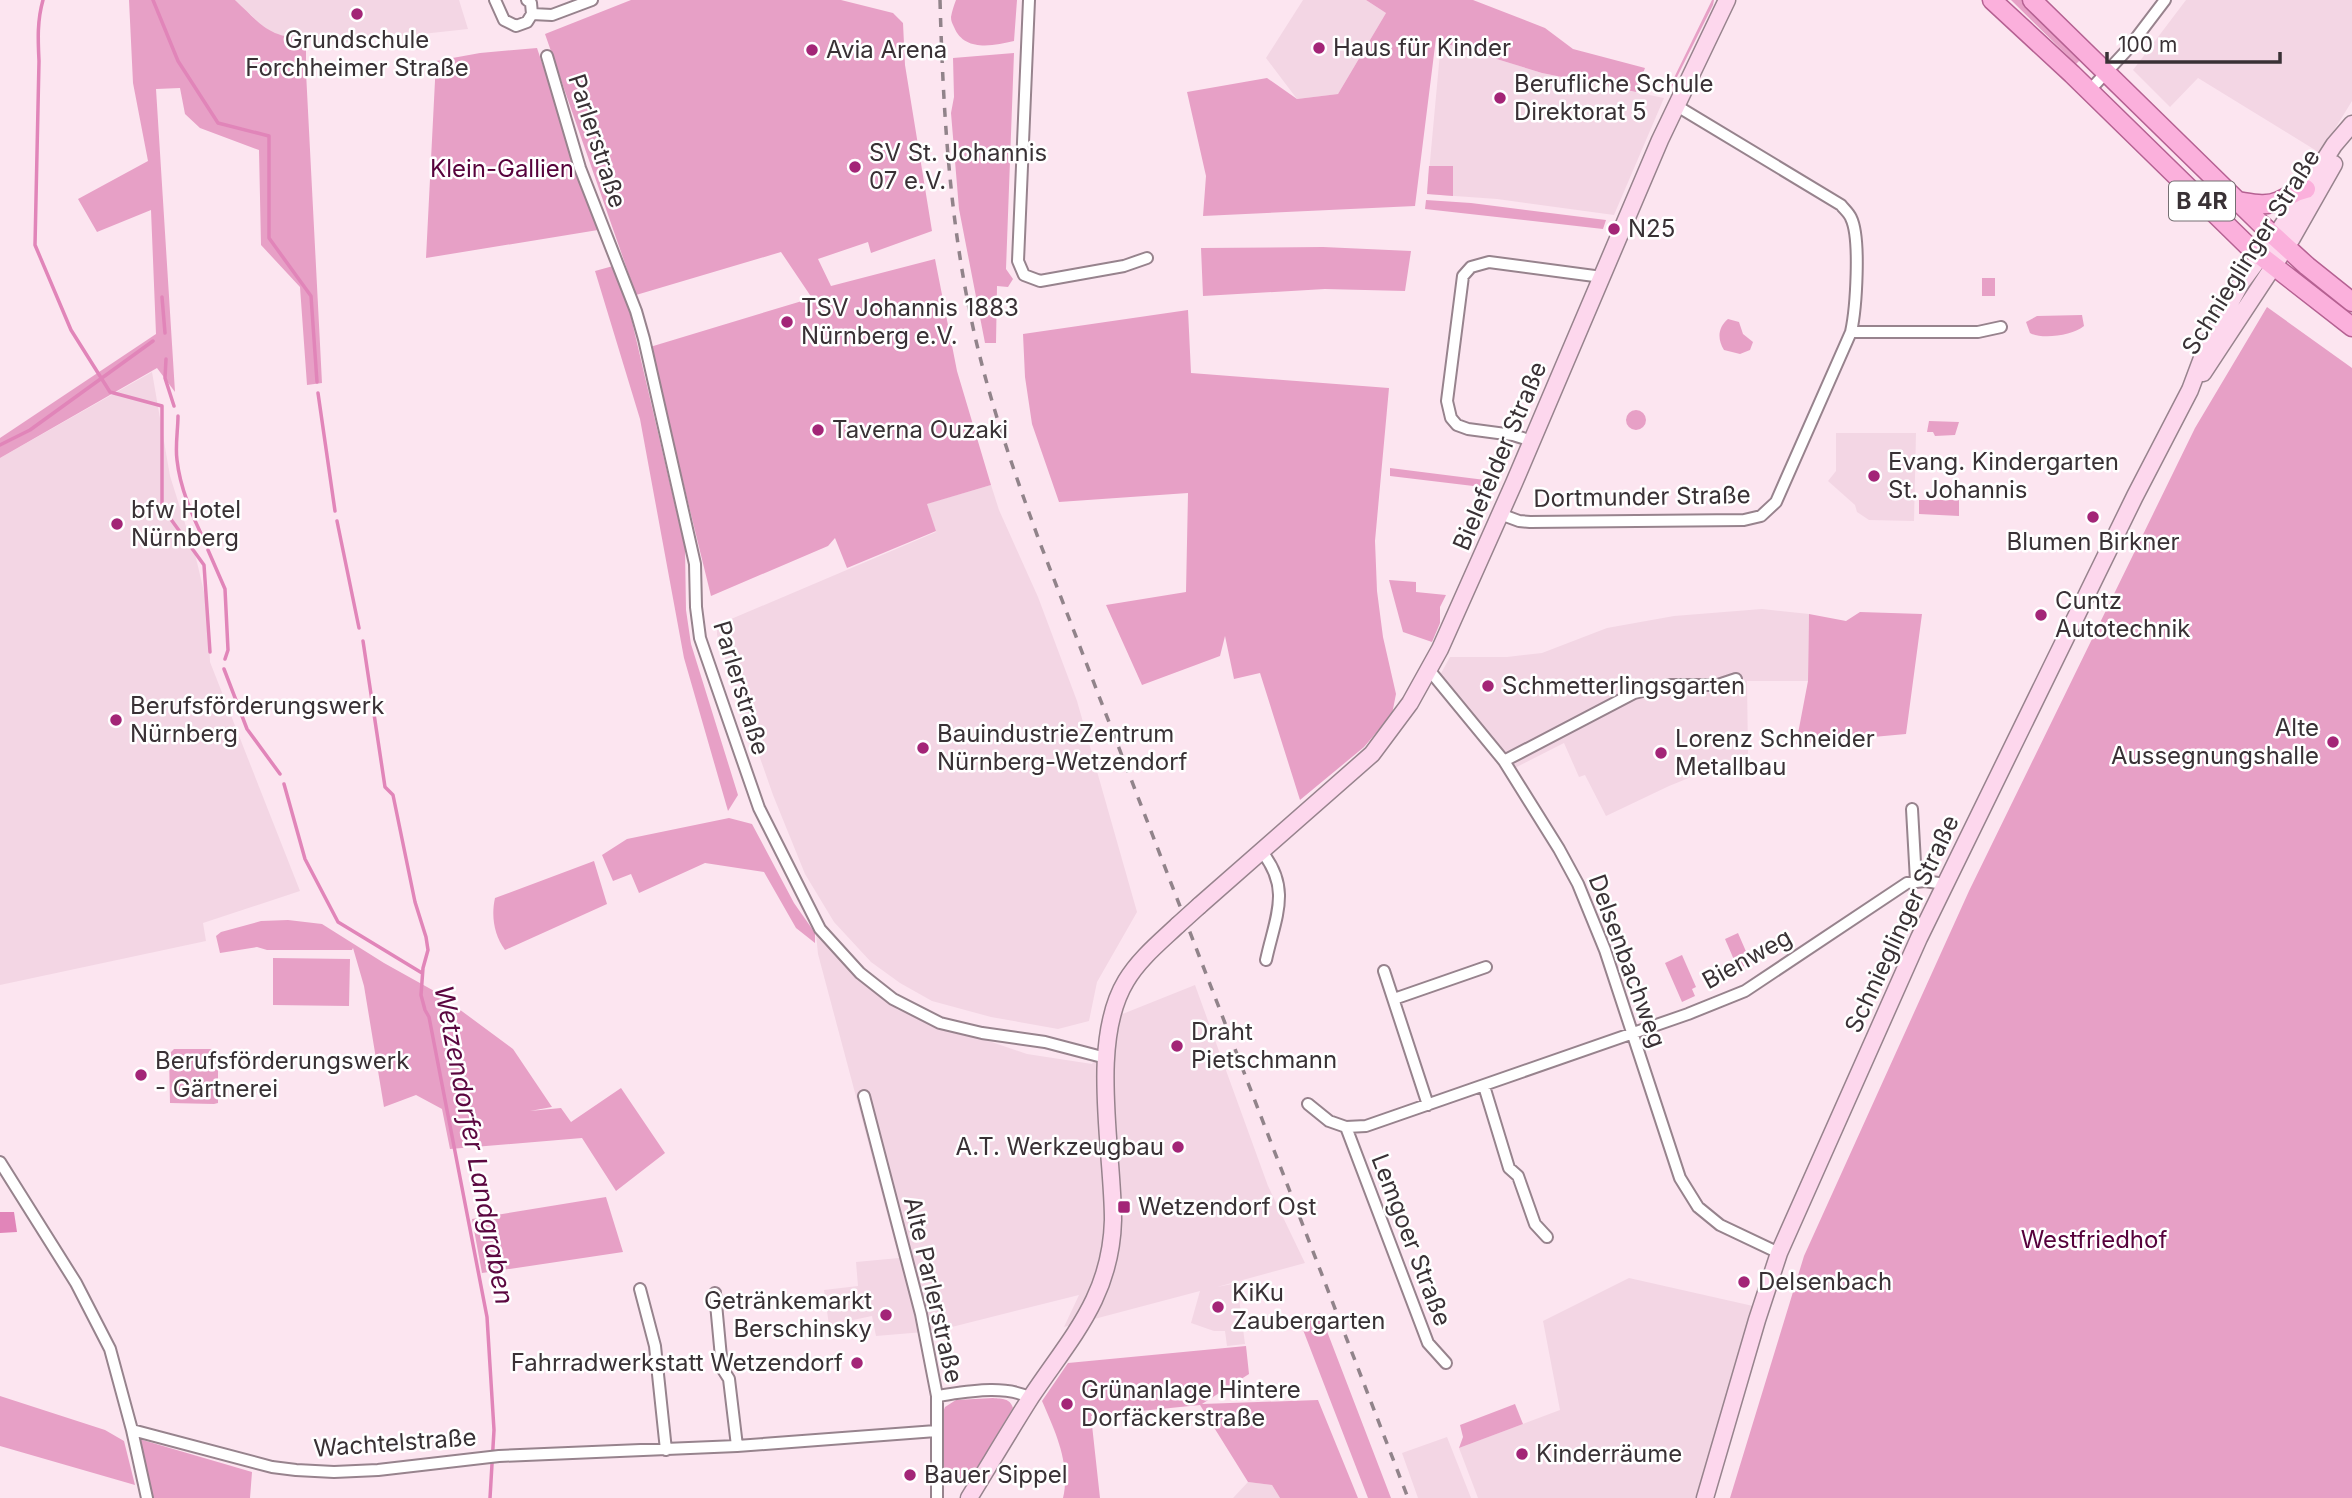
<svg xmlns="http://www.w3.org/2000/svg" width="2352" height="1498" viewBox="0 0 2352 1498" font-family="Inter,sans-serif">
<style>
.built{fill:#f3d6e4}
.green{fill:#e7a0c6}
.water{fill:#e185b9}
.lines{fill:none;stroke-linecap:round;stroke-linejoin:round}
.stream{stroke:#e185b9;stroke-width:3.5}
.street-casing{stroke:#97838d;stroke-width:14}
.secondary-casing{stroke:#97838d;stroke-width:19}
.primary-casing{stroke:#b56192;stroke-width:21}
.street{stroke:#fff;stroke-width:10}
.secondary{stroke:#fdd7ed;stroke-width:16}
.primary{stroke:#fbb0dc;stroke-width:18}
.rail{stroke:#91838a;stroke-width:3.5;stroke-dasharray:9 9;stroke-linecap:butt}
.secondary-bridge-casing{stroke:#97838d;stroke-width:19;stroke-linecap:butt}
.secondary-bridge{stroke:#fdd7ed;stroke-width:16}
.poi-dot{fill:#a32577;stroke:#fff;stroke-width:2.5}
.labels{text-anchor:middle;stroke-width:5;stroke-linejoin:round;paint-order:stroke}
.shield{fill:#fff;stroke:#746f72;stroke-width:2}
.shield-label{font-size:23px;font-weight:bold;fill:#393135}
.poi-label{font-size:24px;fill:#393135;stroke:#fff;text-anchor:start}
.street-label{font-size:24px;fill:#393135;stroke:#fff}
.park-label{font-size:24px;fill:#57023c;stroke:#fff}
.water-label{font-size:26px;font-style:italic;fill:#5b0740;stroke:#fff}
</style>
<rect width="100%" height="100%" fill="#fce5f0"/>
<!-- built -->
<path class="built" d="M235 0H459L468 29 321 45 306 38H286L268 31Z
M1303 0H1366L1386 13 1338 94 1297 99 1266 58Z
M2186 0H2352V101L2320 153 2198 78 2170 107 2133 70Z
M1441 42 1542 73 1664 98 1614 215 1497 199 1427 194Z
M152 372 170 476 196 558 208 609 210 662 300 891 203 923 206 941 0 985V458Z
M1836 433H1916L1914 521 1869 520 1857 512 1855 505 1828 481 1836 471Z
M991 485 999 510 1038 597 1077 701 1137 912 1097 982 1089 1021 1058 1029 991 1017 932 1001 900 983 871 962 834 922 805 874 773 795 717 635V625L936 532 926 504Z
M1762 609 1809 614 1808 681H1747L1748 754 1669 786 1606 816 1585 775 1579 777 1564 743 1507 772 1439 677 1450 657H1507L1542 653 1607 628 1674 616Z
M816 933 898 1010 1027 1054 1092 1064 1120 1015 1195 985 1268 1186 1305 1263 1217 1287 1237 1283 1245 1344 1227 1346 1225 1331H1214L1191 1323 1200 1291 1064 1327 1079 1295 936 1331 876 1336 872 1316 829 1325 824 1290 858 1286 856 1262 899 1258 818 954Z
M1629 1278 1753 1306 1698 1498H1478L1459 1448 1560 1410 1543 1321Z
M1447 1437 1471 1498H1418L1402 1453Z
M1248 1482 1272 1485 1280 1498H1233Z"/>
<!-- green -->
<path class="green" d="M129 0H235C261 24 268 38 306 38V72L322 383 307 385 300 287 261 245 259 150 200 128 185 114 180 88 156 89 175 392 157 368 0 458V438L156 334 151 210 97 232 78 199 148 161 133 83Z
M631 0H841L893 13 903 23 905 65 932 231 871 253 868 242 818 259 831 286 935 259 957 371 991 485 927 504 936 531 847 568 835 538 828 546 711 596 650 347 812 298 781 252 636 295 545 34Z
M956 0H1017L1014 41C993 46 964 52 954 27 952 23 951 21 951 17 952 11 954 5 956 0Z
M1366 0H1473L1545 28 1573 49 1645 68 1636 92 1542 73 1441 42V39L1436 38 1415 206 1203 216 1206 176 1187 92 1267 78 1297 99 1338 94 1386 13Z
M1712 0H1714L1713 5 1672 87 1670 86Z
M2011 0H2024L2082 58 2076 64Z
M537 48 598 230 426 258 436 61 480 53Z
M1014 53 1006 269 1013 279 1008 287 997 286 996 343H985L959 209 951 113 954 97 953 58Z
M1429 166H1453V196L1427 194Z
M1426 200 1471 203 1606 220 1603 229 1425 209Z
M1323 247 1411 251 1405 291 1325 289 1203 296 1201 248Z
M613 266 630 313 685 548 686 610 691 644 738 795 728 811 684 658 640 419 595 271Z
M1982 278H1995V296H1982Z
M2267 307 2352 368V1498H1730L1804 1256 1969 891 2195 428Z
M1188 310 1191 373 1389 388 1375 541 1377 591 1383 637 1396 694 1392 714 1364 747 1300 800 1260 673 1234 679 1225 636 1220 656 1142 685 1106 605 1186 592 1188 493 1059 502 1032 424 1025 377 1023 334Z
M2082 315 2084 326C2073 335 2043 340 2030 333L2026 322 2037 316Z
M1728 319 1739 322 1743 334 1753 342 1750 350 1740 354 1724 350C1717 339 1718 327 1728 319Z
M1626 420a10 10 0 1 1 20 0a10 10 0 1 1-20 0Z
M1929 421 1959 422 1955 435 1935 436 1933 432H1927Z
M1390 468 1493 481 1490 488 1390 476Z
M1919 500H1959V516L1919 514Z
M1389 580 1416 582V592L1446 595 1440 607V623L1432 642 1403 632Z
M1860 612 1922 614 1906 734 1796 744 1808 681 1809 614 1846 621Z
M729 818 752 824 794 903 815 933V943L796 928 764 872 705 863 639 893 631 874 613 881 602 855 627 839Z
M594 861 607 904 505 950C494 935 491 916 495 898Z
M288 920 322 924 384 963 436 992 513 1049 552 1107 530 1111 561 1108 571 1122 621 1088 665 1153 616 1191 582 1138 450 1149 442 1109 416 1095 384 1107 364 986 353 948 352 950H267L257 947 220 953 216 936 221 932 261 921Z
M1738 933 1751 963 1738 969 1725 939Z
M1682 955 1696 987 1692 989 1695 996 1682 1002 1665 963Z
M273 958 350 959 349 1006 273 1005Z
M174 1049H216L218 1051V1103L214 1104 170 1103 169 1054Z
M606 1197 623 1252 482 1273 472 1219Z
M1320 1313 1391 1498H1368L1300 1322Z
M1246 1346 1249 1374 1202 1404 1318 1400 1358 1498H1280L1272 1485 1248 1482 1200 1405 1091 1416 1100 1498H1063C1071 1464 1055 1431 1042 1401L1068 1363Z
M0 1396 105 1430 124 1441 135 1485 0 1446Z
M993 1398C1002 1399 1010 1398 1013 1408L969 1481 964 1477 960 1483 956 1475H943L942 1415 945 1407 956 1400Z
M1515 1404 1523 1424 1459 1448 1463 1437 1460 1425Z
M139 1439 252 1472 250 1498H152Z"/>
<!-- water -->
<path class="water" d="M0 1212H14L17 1232 0 1233Z"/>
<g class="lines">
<!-- stream -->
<path class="stream" d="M43 0C37 21 38 40 39 61L35 245 71 330 110 392 162 406V507L204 565 210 652
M153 0 178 61 218 123 269 136V238L311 296 317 382
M162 297 165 333
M166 359 165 378 174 406
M318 393 335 511
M178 416C178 430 175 446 177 460 180 488 192 515 204 540
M0 445 30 430 153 341
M337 521 359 628
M208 550 225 589 228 650 225 659
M363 641 385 787 393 795 415 902 426 937 428 950 423 968 421 995 425 1010 429 1017 487 1317 494 1430 490 1498
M224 669 247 729 280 774
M284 784 305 859 338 922 422 973"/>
<defs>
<path id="street" d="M495 0 504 20 516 26 527 22 532 14 531 3 527 0
M1029 0 1018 261 1024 275 1040 281 1124 266 1147 258
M532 14 552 15 592 0
M547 56 580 168 636 311 644 339 695 564 696 607 700 638 759 808 820 929 860 973 893 999 940 1023 982 1033 1045 1042 1106 1058
M2089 91 2127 50 2165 0
M1851 332H1978L2001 327
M1532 441 1513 435 1468 429 1457 425 1451 418 1447 401 1463 276 1471 267 1489 262 1602 277
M1500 514 1519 521 1530 522 1744 520 1761 516 1776 502 1851 332C1856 309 1861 238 1851 218 1849 213 1844 209 1841 205L1677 106
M1430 671 1504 761 1559 849 1578 884 1605 950 1680 1178 1698 1207 1720 1225 1779 1253
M1504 761 1634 693 1670 685H1718L1736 679
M1912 809 1916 881
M1262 852C1292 889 1275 918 1266 960
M1384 971 1428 1105
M1394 999 1486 967
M1484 1086 1509 1168 1518 1176 1535 1224 1547 1237
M864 1096 921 1314 937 1396V1498
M1308 1104 1329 1121 1346 1127 1366 1126 1688 1014 1745 991 1907 883 1925 881 1944 884
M1346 1127 1428 1343 1446 1363
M0 1162 76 1283 110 1349 132 1430 147 1498
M640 1289 655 1346 666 1450
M715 1293 722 1368 729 1379 737 1446
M937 1396C966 1392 1004 1384 1031 1398
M132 1430 272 1467 296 1470 334 1472 378 1470 499 1456 737 1446 936 1431"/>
<path id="secondary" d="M2203 373 2292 238 2334 164
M1199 906 1372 754 1410 703 1440 649 1514 483 1660 140 1727 0
M969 1498C990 1464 1010 1430 1031 1397 1071 1337 1111 1297 1113 1220 1113 1150 1089 1042 1126 981 1139 959 1160 942 1178 925
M1705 1498 1757 1320 1779 1253 1919 938 2135 496 2190 390 2205 350 2241 283 2275 237 2334 145 2352 124"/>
<path id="primary" d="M1992 0 2072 74 2247 245 2352 327
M2032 0 2261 224 2307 266 2352 302
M2237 201C2251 203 2266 207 2279 201 2291 196 2292 192 2306 189"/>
</defs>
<!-- street casing -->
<use href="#street" class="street-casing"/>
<!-- secondary casing -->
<use href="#secondary" class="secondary-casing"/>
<!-- primary casing -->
<use href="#primary" class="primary-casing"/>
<!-- street -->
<use href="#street" class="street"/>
<!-- secondary -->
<use href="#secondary" class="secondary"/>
<!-- primary -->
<use href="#primary" class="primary"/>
<!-- rail -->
<path class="rail" d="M940 0C943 107 949 213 971 318 987 395 1013 469 1040 543L1408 1498"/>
<defs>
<path id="secondary-bridge" d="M1178 925 1199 906"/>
</defs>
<!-- secondary-bridge casing -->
<use href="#secondary-bridge" class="secondary-bridge-casing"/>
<!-- secondary-bridge -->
<use href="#secondary-bridge" class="secondary-bridge"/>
</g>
<!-- markers -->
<g class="poi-dot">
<circle cx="357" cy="14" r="7"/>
<circle cx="1319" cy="48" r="7"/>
<circle cx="812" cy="50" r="7"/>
<circle cx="1500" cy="98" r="7"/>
<circle cx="855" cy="167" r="7"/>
<circle cx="1614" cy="229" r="7"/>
<circle cx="787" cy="322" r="7"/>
<circle cx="818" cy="430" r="7"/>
<circle cx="1874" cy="476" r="7"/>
<circle cx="2093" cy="517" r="7"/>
<circle cx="117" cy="524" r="7"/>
<circle cx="2041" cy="615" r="7"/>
<circle cx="1488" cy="686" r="7"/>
<circle cx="116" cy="720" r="7"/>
<circle cx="2333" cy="742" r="7"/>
<circle cx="923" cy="748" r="7"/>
<circle cx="1661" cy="753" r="7"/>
<circle cx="1177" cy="1046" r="7"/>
<circle cx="141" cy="1075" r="7"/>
<circle cx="1178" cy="1147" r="7"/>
<rect x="1117" y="1200" width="14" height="14" rx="3.5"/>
<circle cx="1744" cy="1282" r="7"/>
<circle cx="1218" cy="1307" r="7"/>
<circle cx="886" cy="1315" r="7"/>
<circle cx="857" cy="1363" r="7"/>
<circle cx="1067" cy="1404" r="7"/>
<circle cx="1522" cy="1454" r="7"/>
<circle cx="910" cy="1475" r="7"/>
</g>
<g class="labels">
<!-- shield labels -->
<rect class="shield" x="2169" y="181.5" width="66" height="39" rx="5"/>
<g class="shield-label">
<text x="2202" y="209">B 4R</text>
</g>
<!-- poi labels -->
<g class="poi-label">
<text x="357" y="48" text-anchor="middle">Grundschule<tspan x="357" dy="28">Forchheimer Straße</tspan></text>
<text x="1333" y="56">Haus für Kinder</text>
<text x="826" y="58">Avia Arena</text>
<text x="1514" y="92">Berufliche Schule<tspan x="1514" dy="28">Direktorat 5</tspan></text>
<text x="869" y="161">SV St. Johannis<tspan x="869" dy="28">07 e.V.</tspan></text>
<text x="1628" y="237">N25</text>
<text x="801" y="316">TSV Johannis 1883<tspan x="801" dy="28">Nürnberg e.V.</tspan></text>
<text x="832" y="438">Taverna Ouzaki</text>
<text x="1888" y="470">Evang. Kindergarten<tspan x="1888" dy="28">St. Johannis</tspan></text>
<text x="131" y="518">bfw Hotel<tspan x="131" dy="28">Nürnberg</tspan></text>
<text x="2093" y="550" text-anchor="middle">Blumen Birkner</text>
<text x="2055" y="609">Cuntz<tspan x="2055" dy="28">Autotechnik</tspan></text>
<text x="1502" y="694">Schmetterlingsgarten</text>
<text x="130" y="714">Berufsförderungswerk<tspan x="130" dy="28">Nürnberg</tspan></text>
<text x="2319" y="736" text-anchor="end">Alte<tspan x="2319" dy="28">Aussegnungshalle</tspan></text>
<text x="937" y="742">BauindustrieZentrum<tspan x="937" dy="28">Nürnberg-Wetzendorf</tspan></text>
<text x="1675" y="747">Lorenz Schneider<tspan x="1675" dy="28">Metallbau</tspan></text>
<text x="1191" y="1040">Draht<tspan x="1191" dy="28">Pietschmann</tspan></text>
<text x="155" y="1069">Berufsförderungswerk<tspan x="155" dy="28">- Gärtnerei</tspan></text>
<text x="1164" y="1155" text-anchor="end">A.T. Werkzeugbau</text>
<text x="1138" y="1215">Wetzendorf Ost</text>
<text x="1758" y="1290">Delsenbach</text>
<text x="1232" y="1301">KiKu<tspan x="1232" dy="28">Zaubergarten</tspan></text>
<text x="872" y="1309" text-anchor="end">Getränkemarkt<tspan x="872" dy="28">Berschinsky</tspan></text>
<text x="843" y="1371" text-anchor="end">Fahrradwerkstatt Wetzendorf</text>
<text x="1081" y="1398">Grünanlage Hintere<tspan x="1081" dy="28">Dorfäckerstraße</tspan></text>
<text x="1536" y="1462">Kinderräume</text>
<text x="924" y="1483">Bauer Sippel</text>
</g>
<!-- street labels -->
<g class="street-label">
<text transform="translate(597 141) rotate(72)" y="8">Parlerstraße</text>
<text transform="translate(2251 252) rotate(-58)" y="8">Schnieglinger Straße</text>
<text transform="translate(1500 456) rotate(-67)" y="8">Bielefelder Straße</text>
<text transform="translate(1642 497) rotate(-1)" y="8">Dortmunder Straße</text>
<text transform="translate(741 688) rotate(73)" y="8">Parlerstraße</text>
<text transform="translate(1902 924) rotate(-65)" y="8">Schnieglinger Straße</text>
<text transform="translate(1747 959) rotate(-29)" y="8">Bienweg</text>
<text transform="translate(1627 961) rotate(70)" y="8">Delsenbachweg</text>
<text transform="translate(1411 1240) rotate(69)" y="8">Lemgoer Straße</text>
<text transform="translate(933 1290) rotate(77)" y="8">Alte Parlerstraße</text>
<text transform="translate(395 1443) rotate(-4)" y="8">Wachtelstraße</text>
</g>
<!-- park labels -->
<g class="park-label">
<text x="502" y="177">Klein-Gallien</text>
<text x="2094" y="1248">Westfriedhof</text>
</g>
<!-- water labels -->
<g class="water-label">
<text transform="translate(474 1145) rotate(79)" y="9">Wetzendorfer Landgraben</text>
</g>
</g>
<!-- scale -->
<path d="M2107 52v10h173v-10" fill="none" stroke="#393135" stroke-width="3.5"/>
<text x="2118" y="52" font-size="21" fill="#393135" stroke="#ffffff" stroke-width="5" paint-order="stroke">100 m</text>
</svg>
